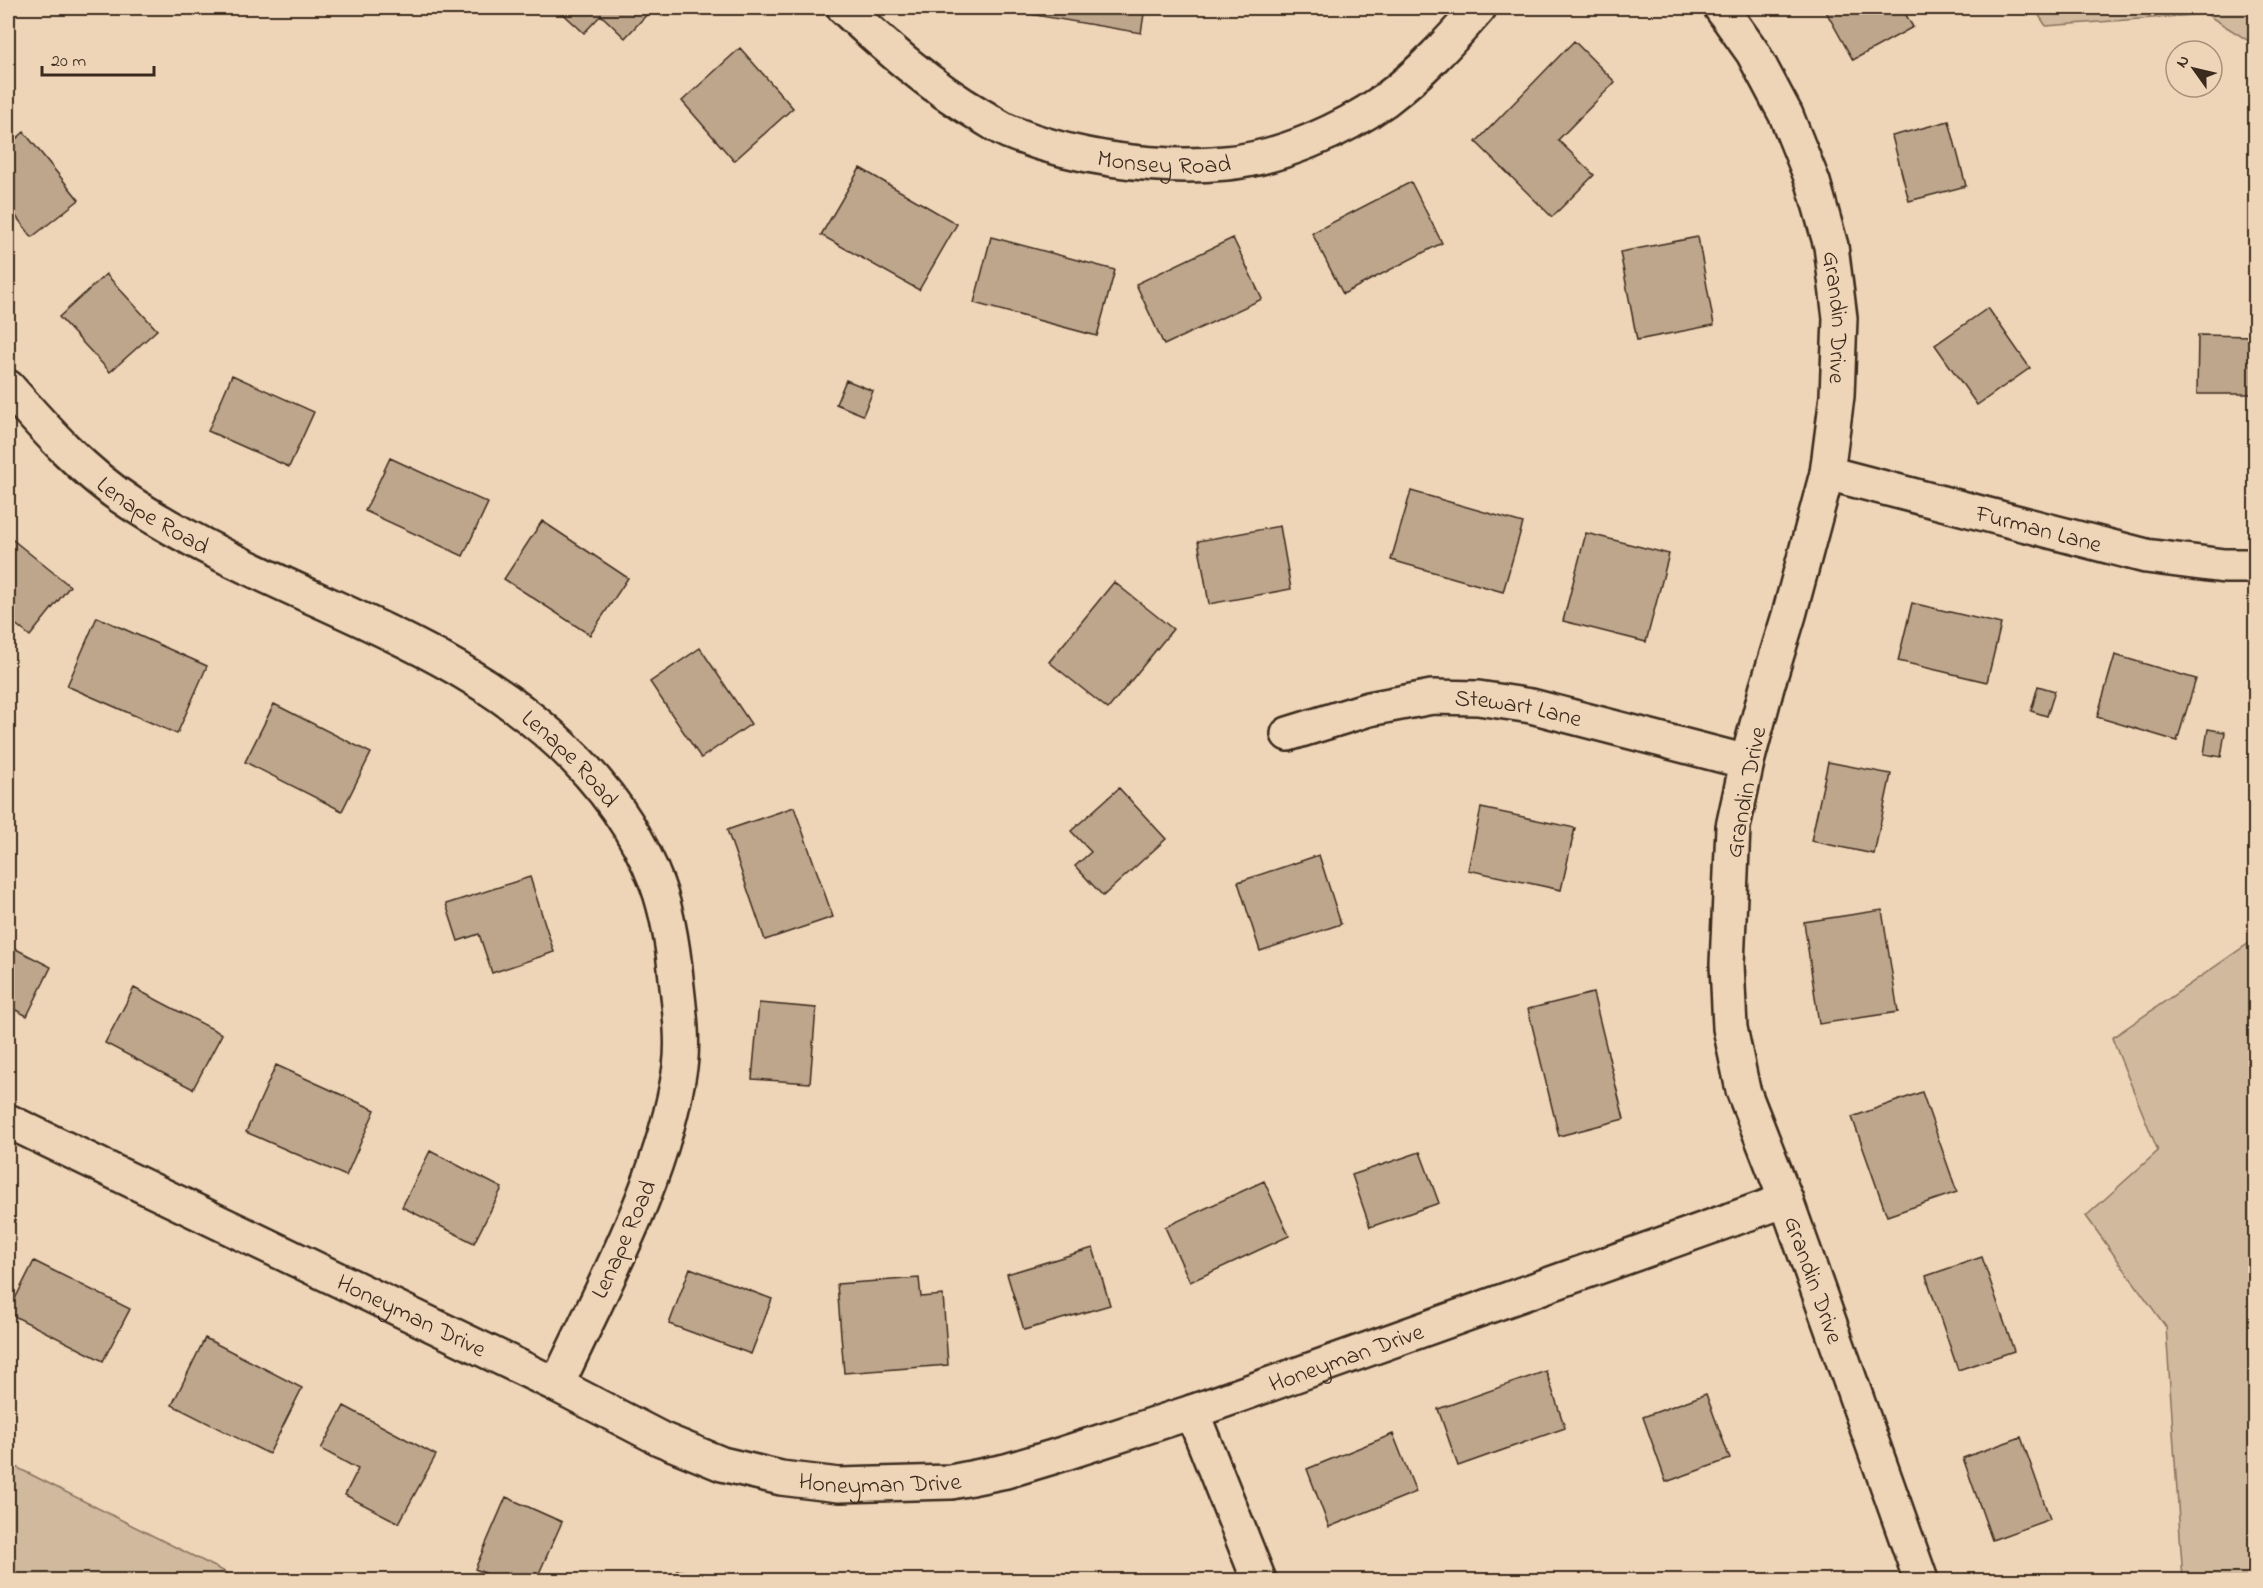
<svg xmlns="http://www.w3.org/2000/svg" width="2263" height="1588" viewBox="0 0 2263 1588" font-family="'Indie Flower',sans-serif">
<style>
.green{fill:#d1b99e;stroke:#86725e;stroke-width:1.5}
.building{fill:#bda68c;stroke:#3b2a1e;stroke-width:1.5}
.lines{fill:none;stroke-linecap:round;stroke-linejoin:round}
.street-casing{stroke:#3b2a1e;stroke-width:38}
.street{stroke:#efd5b7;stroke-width:33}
.labels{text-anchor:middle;stroke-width:6;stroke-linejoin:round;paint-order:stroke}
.street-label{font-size:24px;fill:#3b2a1e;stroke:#efd5b7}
</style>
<rect width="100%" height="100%" fill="#efd5b7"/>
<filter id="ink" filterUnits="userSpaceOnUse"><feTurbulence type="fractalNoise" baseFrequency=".0167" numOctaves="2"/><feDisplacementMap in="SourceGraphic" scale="12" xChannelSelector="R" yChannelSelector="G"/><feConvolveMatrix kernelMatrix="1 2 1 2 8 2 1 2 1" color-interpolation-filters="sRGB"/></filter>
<g filter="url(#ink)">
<!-- green -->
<path class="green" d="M2034 8H2255V45L2206 14 2046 26Z
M2255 939V1580H2183L2166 1327 2086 1216 2158 1151 2112 1038Z
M8 1463 241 1580H8Z"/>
<!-- building -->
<path class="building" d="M557 8H653L625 38 601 15 584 33Z
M1018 8H1145L1141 33 1017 12Z
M1824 8H1902L1913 27 1853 60Z
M1574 41 1615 82 1558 140 1594 175 1552 217 1476 142Z
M740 48 793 108 734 161 682 101Z
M1949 121 1966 186 1909 201 1892 136Z
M24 132 79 200 32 237 8 206V146Z
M860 168 957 224 919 290 821 235Z
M1411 182 1442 243 1343 294 1312 233Z
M991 237 1115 270 1097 336 974 303Z
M1698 237 1714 325 1637 340 1620 252Z
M1233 238 1262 299 1164 345 1136 284Z
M106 274 157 330 110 372 59 317Z
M1988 308 2030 368 1977 405 1935 345Z
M2198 335 2256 336V394H2197Z
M232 375 314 412 289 467 208 431Z
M846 380 873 391 863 415 836 404Z
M390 458 488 503 463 556 365 511Z
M1411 491 1523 523 1503 592 1391 560Z
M542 521 628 578 590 635 504 579Z
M1280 526 1291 589 1209 604 1198 541Z
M1586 533 1669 554 1646 642 1563 621Z
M8 536 70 586 30 636 8 618Z
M1114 582 1173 629 1108 709 1049 662Z
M1912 603 2001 624 1987 682 1898 661Z
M97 617 207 666 177 734 67 686Z
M700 648 751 724 701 758 650 682Z
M2115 655 2196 679 2177 741 2097 717Z
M2038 686 2055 691 2047 716 2031 711Z
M274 704 371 753 342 811 245 762Z
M2208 729 2225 732 2221 757 2204 754Z
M1828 762 1891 774 1874 854 1811 841Z
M1119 788 1166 839 1103 896 1075 866 1091 852 1071 831Z
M794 807 833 917 765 940 727 830Z
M1481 808 1575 828 1561 890 1468 870Z
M1319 855 1341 924 1260 951 1238 882Z
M530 877 554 952 492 973 479 934 458 941 446 904Z
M1882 910 1898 1012 1819 1024 1804 922Z
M8 945 51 967 27 1016 8 1006Z
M134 988 222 1034 193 1089 105 1043Z
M1593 993 1624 1119 1559 1136 1528 1009Z
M759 1003 816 1008 810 1083 752 1079Z
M276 1065 375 1110 346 1176 246 1132Z
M1922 1092 1957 1192 1887 1216 1852 1117Z
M430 1151 502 1188 474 1243 402 1207Z
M1420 1152 1439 1203 1370 1227 1352 1175Z
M1264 1181 1289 1236 1190 1282 1165 1227Z
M1093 1248 1110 1305 1024 1330 1007 1274Z
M1982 1257 2014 1351 1958 1370 1926 1276Z
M34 1261 130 1309 103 1361 8 1313Z
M690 1268 772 1299 751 1354 669 1324Z
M919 1278 921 1297 943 1295 948 1365 844 1373 837 1284Z
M205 1338 302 1388 269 1454 172 1405Z
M1546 1371 1565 1428 1458 1466 1438 1409Z
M1706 1394 1730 1459 1666 1482 1643 1417Z
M344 1406 436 1455 399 1523 345 1495 358 1469 321 1449Z
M1393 1434 1416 1492 1329 1527 1307 1469Z
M2021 1437 2050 1519 1992 1540 1963 1458Z
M506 1497 562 1522 536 1580H502L475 1569Z
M677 1570 720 1580H674Z"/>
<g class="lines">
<defs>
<g id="street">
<path id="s1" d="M844 8C886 47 930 86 980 115 989 120 998 127 1007 131 1072 158 1156 170 1226 163 1279 158 1342 131 1385 100 1421 73 1450 41 1479 8"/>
<path id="s2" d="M1721 8 1753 53 1786 115 1813 182 1831 246 1840 318 1837 396 1827 473 1789 615 1767 687 1747 762 1733 827 1727 964 1730 1028 1743 1090 1786 1200 1921 1580"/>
<path id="s3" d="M8 387C45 429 84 473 132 504 218 560 316 596 408 642 513 694 614 770 657 884 668 914 673 947 676 978 679 1005 684 1040 680 1067 663 1180 604 1283 557 1385"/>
<path id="s4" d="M1827 473 2146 556 2224 566H2256"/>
<path id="s5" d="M1288 734 1369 709 1432 697 1478 698 1531 706 1747 762"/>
<path id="s6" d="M8 1121 557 1385 661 1439 722 1464 781 1478 839 1485 951 1482 1006 1471 1056 1456 1192 1412 1786 1200"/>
<path d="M1192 1412 1259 1580"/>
</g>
</defs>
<!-- street casing -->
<use href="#street" class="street-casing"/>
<!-- street -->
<use href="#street" class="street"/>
</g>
</g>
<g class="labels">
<!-- street labels -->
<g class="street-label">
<text dy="8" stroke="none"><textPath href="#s1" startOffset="366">Monsey Road</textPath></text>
<text dy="8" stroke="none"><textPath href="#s2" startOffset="336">Grandin Drive</textPath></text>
<text dy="8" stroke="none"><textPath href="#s3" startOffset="195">Lenape Road</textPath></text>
<text dy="8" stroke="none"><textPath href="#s4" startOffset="219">Furman Lane</textPath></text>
<text dy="8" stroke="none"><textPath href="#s5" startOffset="236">Stewart Lane</textPath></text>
<text dy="8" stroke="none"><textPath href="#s3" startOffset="681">Lenape Road</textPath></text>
<text transform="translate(1745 792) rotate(-79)" y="8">Grandin Drive</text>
<text transform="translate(623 1239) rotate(-66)" y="8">Lenape Road</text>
<text dy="8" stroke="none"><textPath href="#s2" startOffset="1326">Grandin Drive</textPath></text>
<text dy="8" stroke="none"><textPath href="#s6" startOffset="448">Honeyman Drive</textPath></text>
<text dy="8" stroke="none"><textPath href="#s6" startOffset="1438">Honeyman Drive</textPath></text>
<text dy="8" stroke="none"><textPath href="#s6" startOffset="952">Honeyman Drive</textPath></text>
</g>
</g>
<!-- margin -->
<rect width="2263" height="1588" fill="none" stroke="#efd5b7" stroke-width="30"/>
<rect x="15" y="15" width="2233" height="1558" fill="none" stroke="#3b2a1e" stroke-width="2" filter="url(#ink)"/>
<!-- north arrow -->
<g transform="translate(2194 69) rotate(304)"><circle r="28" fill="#efd5b7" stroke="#a7917a" stroke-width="1.5"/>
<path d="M0-4.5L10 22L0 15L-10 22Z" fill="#3b2a1e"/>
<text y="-9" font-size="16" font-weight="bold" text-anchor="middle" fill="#3b2a1e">N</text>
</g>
<!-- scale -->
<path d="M42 66v9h112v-9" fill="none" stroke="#3b2a1e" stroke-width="3"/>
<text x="51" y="66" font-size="18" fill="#3b2a1e" stroke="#efd5b7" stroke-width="4.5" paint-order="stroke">20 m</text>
</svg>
